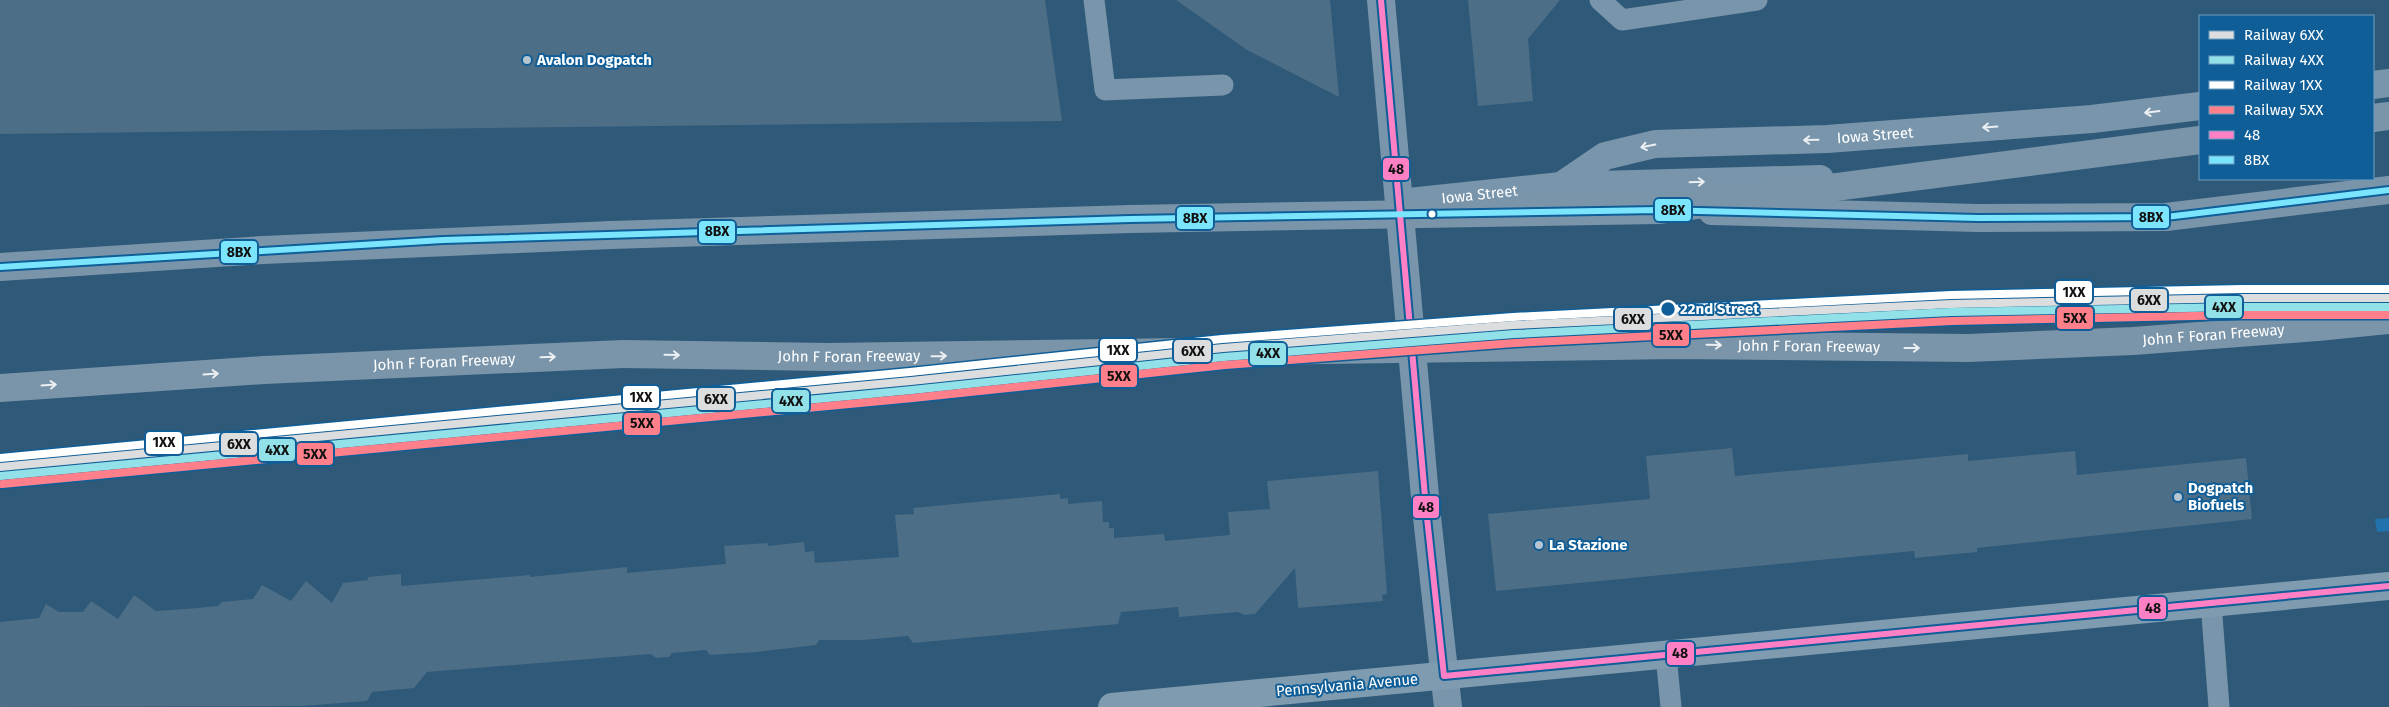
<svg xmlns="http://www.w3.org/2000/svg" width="2389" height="707" viewBox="0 0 2389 707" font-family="'Fira Sans',sans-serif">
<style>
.green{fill:#2073ad}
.building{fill:#4c6e87}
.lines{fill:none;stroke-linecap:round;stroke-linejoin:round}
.lane{stroke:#7895ab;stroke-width:21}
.street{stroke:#7895ab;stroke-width:28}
.secondary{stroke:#7f9baf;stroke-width:28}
.highway{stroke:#7a95aa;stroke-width:28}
.highway-bridge{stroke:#7a95aa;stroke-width:28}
.bus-1-casing{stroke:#105e97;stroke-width:10}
.bus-2-casing{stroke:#105e97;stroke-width:10}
.bus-1{stroke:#ff80c5;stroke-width:6}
.bus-2{stroke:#7ae5fd;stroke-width:6}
.rail-1-casing{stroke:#105e97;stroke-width:11}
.rail-2-casing{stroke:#105e97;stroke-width:11}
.rail-3-casing{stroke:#105e97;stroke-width:11}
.rail-4-casing{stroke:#105e97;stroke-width:11}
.rail-1{stroke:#dcddde;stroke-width:8}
.rail-2{stroke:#92e1e8;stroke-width:8}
.rail-3{stroke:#fff;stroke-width:8}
.rail-4{stroke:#ff808a;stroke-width:8}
.oneway{stroke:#ebeff2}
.poi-dot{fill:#b6c5d0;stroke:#105e97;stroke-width:2}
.bus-dot{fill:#fff;stroke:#105e97;stroke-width:2}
.stop-dot{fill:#105e97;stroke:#fff;stroke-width:2.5}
.labels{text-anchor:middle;stroke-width:4;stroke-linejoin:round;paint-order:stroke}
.poi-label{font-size:15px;font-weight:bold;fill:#fff;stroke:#105e97;text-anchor:start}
.street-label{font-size:15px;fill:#fff;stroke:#105e97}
.stop-label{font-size:15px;font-weight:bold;fill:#fff;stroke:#105e97;text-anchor:start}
.line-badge{stroke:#105e97;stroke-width:2}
.pale-badge-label{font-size:14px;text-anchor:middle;font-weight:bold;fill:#111}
</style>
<rect width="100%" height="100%" fill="#2f5978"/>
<!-- green -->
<path class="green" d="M2389 518V531L2377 532 2375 519Z"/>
<!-- building -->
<path class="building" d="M0 0H1045L1062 121 0 134Z
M1176 0H1330L1339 97 1247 50Z
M1468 0H1560L1528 39 1533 101 1478 106Z
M1732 448 1735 476 1968 454V461L2075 451 2077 475 2246 458 2252 519 1977 548V552L1915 558 1914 551 1496 591 1488 514 1650 499 1646 456Z
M1378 471 1387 594 1382 595 1383 601 1298 608 1295 568 1255 614 1244 615 1238 612 1179 617 1178 607 1121 612 1118 624 913 643 908 636 863 640H819L816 645 756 652 710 655 706 650 672 653 669 657 656 658 651 654 427 672 414 688 372 692 367 701 302 706 0 707V622L39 618 46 604 59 612H83L91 601 118 619 134 595 156 611 198 608 218 606 222 602 253 599 262 585 291 601 306 581 332 603 343 583 368 580V577L401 574V586L530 575V577L627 567V573L726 564 724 546 768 543V546L804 542 805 552 814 551 815 563 899 557 895 515 914 514 913 508 1060 494V499L1068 498V504L1102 501 1103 522H1109V528H1114V538L1164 534 1165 541 1230 535 1228 512 1270 509 1267 481Z"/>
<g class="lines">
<!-- lane -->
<path class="lane" d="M1094 0 1105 90 1223 85
M1600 0 1622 20 1757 0
M2211 603 2219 707
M1666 655 1671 707"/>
<!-- street -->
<g class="street">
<path d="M1381 0 1426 508 1448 707"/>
<path d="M2373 85 2389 83"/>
<path id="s1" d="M1561 186 1605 156 1655 144 1827 139 2092 119 2200 106"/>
<path id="s2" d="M1399 203 1561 186 1820 179"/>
</g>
<!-- secondary -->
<path class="secondary" d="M1112 707 2389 586"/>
<!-- highway -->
<g class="highway">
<path d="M2373 118 2389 116"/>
<path d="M1712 211 1978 218 2166 217 2389 190"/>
<path d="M0 267 263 250 611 235"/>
<path d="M2317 327 2389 320"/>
<path id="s3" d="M0 388 264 370 623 354"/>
</g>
<!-- highway-bridge -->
<g class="highway-bridge">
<path d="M611 235 1130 219 1658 210 2200 140"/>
<path id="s4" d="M623 354 828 357 1678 345 1968 348 2133 341 2317 327"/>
</g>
<defs>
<path id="bus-1" d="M1381 0 1426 508 1444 676
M1444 676 2389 586"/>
<path id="bus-2" d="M0 267 443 240 1130 219 1658 210 1978 218 2166 217 2389 190"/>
</defs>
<!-- bus-1 casing -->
<use href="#bus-1" class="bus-1-casing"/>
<!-- bus-2 casing -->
<use href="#bus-2" class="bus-2-casing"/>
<!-- bus-1 -->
<use href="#bus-1" class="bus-1"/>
<!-- bus-2 -->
<use href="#bus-2" class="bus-2"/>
<defs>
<path id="rail-1" d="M0 467 911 381 1223 348 1514 325 1951 304 2243 298H2389"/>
<path id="rail-2" d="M1 476 912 390 1224 357 1514 334 1951 312 2243 307H2389"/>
<path id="rail-3" d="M0 458 910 372 1222 339 1513 317 1951 295 2243 289H2389"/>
<path id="rail-4" d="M2 484 913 398 1225 365 1515 343 1952 321 2243 315H2389"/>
</defs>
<!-- rail-1 casing -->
<use href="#rail-1" class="rail-1-casing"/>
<!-- rail-2 casing -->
<use href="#rail-2" class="rail-2-casing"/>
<!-- rail-3 casing -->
<use href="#rail-3" class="rail-3-casing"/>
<!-- rail-4 casing -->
<use href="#rail-4" class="rail-4-casing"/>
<!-- rail-1 -->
<use href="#rail-1" class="rail-1"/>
<!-- rail-2 -->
<use href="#rail-2" class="rail-2"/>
<!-- rail-3 -->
<use href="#rail-3" class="rail-3"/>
<!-- rail-4 -->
<use href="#rail-4" class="rail-4"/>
</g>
<!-- one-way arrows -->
<defs><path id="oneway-shaft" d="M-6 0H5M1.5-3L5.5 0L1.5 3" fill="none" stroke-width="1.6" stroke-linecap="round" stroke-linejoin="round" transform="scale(1.25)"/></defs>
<g class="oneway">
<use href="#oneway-shaft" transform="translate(2152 112) rotate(173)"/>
<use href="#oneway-shaft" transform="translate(1990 127) rotate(176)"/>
<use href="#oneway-shaft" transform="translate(1811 140) rotate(179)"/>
<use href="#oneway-shaft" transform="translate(1648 146) rotate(168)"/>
<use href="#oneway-shaft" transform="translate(1697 182) rotate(-2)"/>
<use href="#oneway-shaft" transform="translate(1714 345) rotate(1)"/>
<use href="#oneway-shaft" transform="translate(1912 348)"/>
<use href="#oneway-shaft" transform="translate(672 355) rotate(1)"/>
<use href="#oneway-shaft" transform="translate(939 356) rotate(-1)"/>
<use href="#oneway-shaft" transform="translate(548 357) rotate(-2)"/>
<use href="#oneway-shaft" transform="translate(211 374) rotate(-4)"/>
<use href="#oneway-shaft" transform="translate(49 385) rotate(-4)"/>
</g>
<!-- markers -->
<g class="poi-dot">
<circle cx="527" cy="60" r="5"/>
<circle cx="2178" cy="497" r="5"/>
<circle cx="1539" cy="545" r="5"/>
</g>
<circle class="bus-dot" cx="1432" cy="214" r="4.5"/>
<circle class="stop-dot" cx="1668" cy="309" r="8"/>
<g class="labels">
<!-- poi labels -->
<g class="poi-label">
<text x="537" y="65">Avalon Dogpatch</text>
<text x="2188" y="493">Dogpatch<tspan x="2188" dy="17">Biofuels</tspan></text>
<text x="1549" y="550">La Stazione</text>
</g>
<!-- street labels -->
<g class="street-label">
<text dy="5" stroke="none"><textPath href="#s1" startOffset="325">Iowa Street</textPath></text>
<text dy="5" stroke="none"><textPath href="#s2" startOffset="81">Iowa Street</textPath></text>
<text dy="5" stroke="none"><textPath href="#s4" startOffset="1591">John F Foran Freeway</textPath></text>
<text dy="5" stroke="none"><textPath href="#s4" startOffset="1186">John F Foran Freeway</textPath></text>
<text dy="5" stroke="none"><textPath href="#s4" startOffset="226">John F Foran Freeway</textPath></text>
<text dy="5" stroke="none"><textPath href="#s3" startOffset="445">John F Foran Freeway</textPath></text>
<text transform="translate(1347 685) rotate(-5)" y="5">Pennsylvania Avenue</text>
</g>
<!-- stop labels -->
<g class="stop-label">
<text x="1680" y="314">22nd Street</text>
</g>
</g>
<g class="line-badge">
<rect x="1382" y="157" width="28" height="24" rx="5" fill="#ff80c5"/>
<rect x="1654" y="198" width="38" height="24" rx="5" fill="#7ae5fd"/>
<rect x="2132" y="205" width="38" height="24" rx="5" fill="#7ae5fd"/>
<rect x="1176" y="206" width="38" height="24" rx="5" fill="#7ae5fd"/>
<rect x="698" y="220" width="38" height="24" rx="5" fill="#7ae5fd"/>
<rect x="220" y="240" width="38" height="24" rx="5" fill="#7ae5fd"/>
<rect x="2055" y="280" width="38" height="24" rx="5" fill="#fff"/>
<rect x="2130" y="288" width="38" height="24" rx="5" fill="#dcddde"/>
<rect x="2205" y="295" width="38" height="24" rx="5" fill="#92e1e8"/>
<rect x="2056" y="306" width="38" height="24" rx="5" fill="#ff808a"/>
<rect x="1614" y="307" width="38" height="24" rx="5" fill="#dcddde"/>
<rect x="1652" y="323" width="38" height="24" rx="5" fill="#ff808a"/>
<rect x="1099" y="338" width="38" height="24" rx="5" fill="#fff"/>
<rect x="1173" y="339" width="39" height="24" rx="5" fill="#dcddde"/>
<rect x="1249" y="342" width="38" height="24" rx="5" fill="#92e1e8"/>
<rect x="1100" y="364" width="38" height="24" rx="5" fill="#ff808a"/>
<rect x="622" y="385" width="38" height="24" rx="5" fill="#fff"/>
<rect x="697" y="387" width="38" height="24" rx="5" fill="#dcddde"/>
<rect x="772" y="389" width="38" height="24" rx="5" fill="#92e1e8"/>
<rect x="623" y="412" width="38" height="24" rx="5" fill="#ff808a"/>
<rect x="145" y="431" width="38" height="24" rx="5" fill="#fff"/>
<rect x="220" y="432" width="38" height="24" rx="5" fill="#dcddde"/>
<rect x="258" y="438" width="38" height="24" rx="5" fill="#92e1e8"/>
<rect x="296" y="442" width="38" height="24" rx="5" fill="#ff808a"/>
<rect x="1412" y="495" width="28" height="24" rx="5" fill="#ff80c5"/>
<rect x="2138" y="596" width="29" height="24" rx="5" fill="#ff80c5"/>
<rect x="1666" y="641" width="29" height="25" rx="5" fill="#ff80c5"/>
</g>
<g class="pale-badge-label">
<text x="1396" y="174">48</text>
<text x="1673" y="215">8BX</text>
<text x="2151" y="222">8BX</text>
<text x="1195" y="223">8BX</text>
<text x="717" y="236">8BX</text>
<text x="239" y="257">8BX</text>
<text x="2074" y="297">1XX</text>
<text x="2149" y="305">6XX</text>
<text x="2224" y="312">4XX</text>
<text x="2075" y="323">5XX</text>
<text x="1633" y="324">6XX</text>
<text x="1671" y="340">5XX</text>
<text x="1118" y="355">1XX</text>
<text x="1193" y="356">6XX</text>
<text x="1268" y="358">4XX</text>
<text x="1119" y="381">5XX</text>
<text x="641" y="402">1XX</text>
<text x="716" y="404">6XX</text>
<text x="791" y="406">4XX</text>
<text x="642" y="428">5XX</text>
<text x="164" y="447">1XX</text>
<text x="239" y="449">6XX</text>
<text x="277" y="455">4XX</text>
<text x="315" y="459">5XX</text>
<text x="1426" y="512">48</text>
<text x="2153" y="613">48</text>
<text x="1680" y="658">48</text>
</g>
<!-- legend -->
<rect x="2199" y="15" width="175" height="165" fill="#105e97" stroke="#709ec1"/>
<rect x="2209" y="31" width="25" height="8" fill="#dcddde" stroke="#709ec1"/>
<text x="2244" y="40" font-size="15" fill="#ffffff">Railway 6XX</text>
<rect x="2209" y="56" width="25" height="8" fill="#92e1e8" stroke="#709ec1"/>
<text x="2244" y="65" font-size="15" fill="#ffffff">Railway 4XX</text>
<rect x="2209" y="81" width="25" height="8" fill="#ffffff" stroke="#709ec1"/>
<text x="2244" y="90" font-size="15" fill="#ffffff">Railway 1XX</text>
<rect x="2209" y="106" width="25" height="8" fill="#ff808a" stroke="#709ec1"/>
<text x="2244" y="115" font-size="15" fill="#ffffff">Railway 5XX</text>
<rect x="2209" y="131" width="25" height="8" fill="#ff80c5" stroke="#709ec1"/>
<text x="2244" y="140" font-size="15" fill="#ffffff">48</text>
<rect x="2209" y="156" width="25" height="8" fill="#7ae5fd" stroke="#709ec1"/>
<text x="2244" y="165" font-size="15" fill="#ffffff">8BX</text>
</svg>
